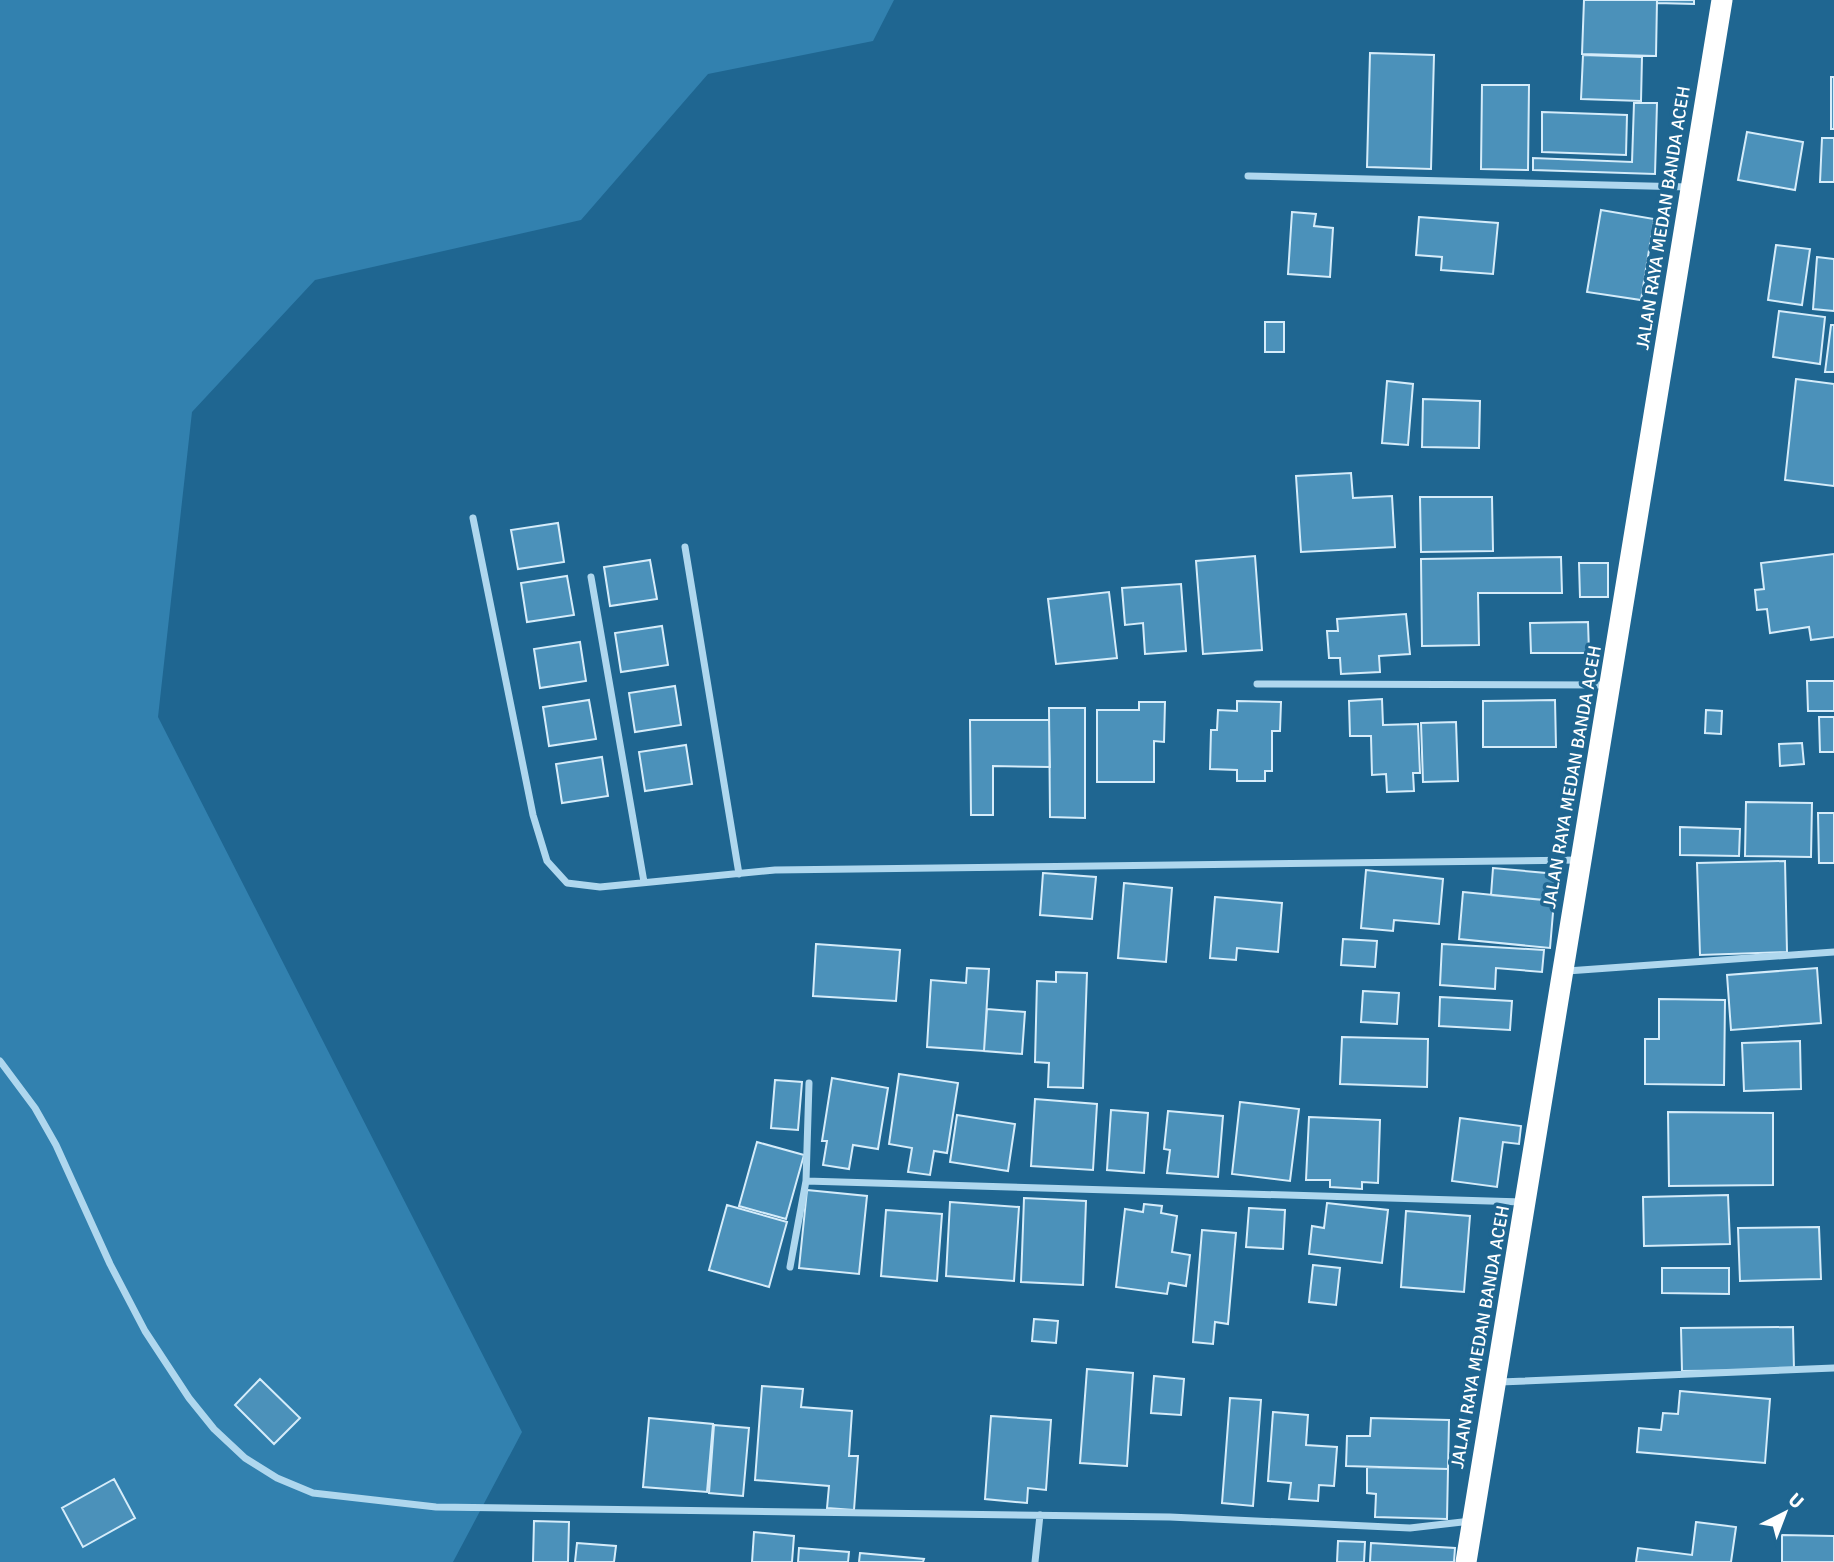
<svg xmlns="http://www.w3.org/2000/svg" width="1834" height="1562" viewBox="0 0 1834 1562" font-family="Signika,sans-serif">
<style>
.green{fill:#3281af}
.building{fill:#4b91ba;stroke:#d5ecfa;stroke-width:2}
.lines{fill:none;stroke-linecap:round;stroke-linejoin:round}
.street{stroke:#afd7ee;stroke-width:7}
.highway{stroke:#fff;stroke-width:21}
.labels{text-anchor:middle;stroke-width:7;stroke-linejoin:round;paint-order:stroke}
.street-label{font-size:18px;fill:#fff;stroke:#1f6691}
</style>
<rect width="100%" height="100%" fill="#1f6691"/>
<!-- green -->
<path class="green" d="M0 0H894L873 41 708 74 581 220 315 280 192 412 158 717 522 1432 453 1562H0Z"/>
<!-- building -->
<path class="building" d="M1584 0H1657L1656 56 1582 54Z
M1657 0H1694V4L1657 3Z
M1370 53 1434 55 1431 169 1367 167Z
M1583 55 1642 57 1641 101 1581 99Z
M1831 77H1834V129H1831Z
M1482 85H1529L1528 170 1481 169Z
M1634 103H1657L1655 174 1533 170V158L1632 162Z
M1542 112 1627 115 1626 155 1542 152Z
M1747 132 1803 142 1795 190 1738 180Z
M1822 138H1834V182H1820Z
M1601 210 1654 219 1641 300 1587 292Z
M1292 212 1316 214 1314 226 1333 228 1330 277 1288 274Z
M1419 217 1498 223 1493 274 1441 270 1442 257 1416 255Z
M1776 245 1810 249 1802 305 1768 300Z
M1817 257 1834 259V311L1813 309Z
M1779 311 1825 317 1820 364 1773 357Z
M1265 322H1284V352H1265Z
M1831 325H1834V372H1825Z
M1796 379 1834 384V486L1785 480Z
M1387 381 1413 384 1408 445 1382 443Z
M1423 399 1480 401 1479 448 1422 447Z
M1351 473 1353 498 1392 496 1395 547 1301 552 1296 476Z
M1420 497H1492L1493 551 1421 552Z
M558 523 564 562 518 569 511 530Z
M1834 554V637L1811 640 1809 627 1770 633 1767 609 1757 610 1755 590 1764 589 1761 563Z
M1255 556 1262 650 1203 654 1196 561Z
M1561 557 1562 593H1478L1479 645 1422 646 1421 559Z
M650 560 657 599 610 606 604 567Z
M1579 563H1608V597H1580Z
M567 576 574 615 527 622 521 583Z
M1181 584 1186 651 1145 654 1143 623 1125 625 1122 588Z
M1109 592 1117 658 1056 664 1048 599Z
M1406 614 1410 654 1379 656 1380 672 1341 674 1340 658H1329L1327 631H1338L1337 619Z
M1588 622 1589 653H1531L1530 623Z
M662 626 668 665 621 672 615 633Z
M580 642 586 681 540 688 534 649Z
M1807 681H1834V711H1808Z
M675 686 681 725 635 732 629 693Z
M1382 699 1383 725 1418 724 1420 773H1413L1414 791 1387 792 1386 774 1372 775 1371 736H1350L1349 701Z
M589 700 596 739 549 746 543 707Z
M1555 700 1556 747H1483V701Z
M1237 701 1281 702 1280 731H1272V771H1265V781H1237V770L1210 769 1211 730H1217L1218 710 1237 711Z
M1139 702H1165L1164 742 1154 741V782H1097V710H1139Z
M1049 708H1085V818L1050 817Z
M1706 710 1722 711 1721 734 1705 733Z
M1819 717H1834V752H1820Z
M970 720H1049L1050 767 993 766V815H971Z
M1456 722 1458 781 1423 782 1421 723Z
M1802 743 1804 764 1780 766 1779 744Z
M686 745 692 784 645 791 639 752Z
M602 757 608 796 562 803 556 764Z
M1746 802 1812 803 1811 857 1745 856Z
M1818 813H1834V863H1819Z
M1680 827 1740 829 1739 856 1680 855Z
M1785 861 1787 952 1700 955 1697 863Z
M1493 868 1557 874 1554 901 1491 895Z
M1366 870 1443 879 1439 924 1394 920 1393 931 1361 928Z
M1043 873 1096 877 1092 919 1040 915Z
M1124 883 1172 888 1166 962 1118 958Z
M1463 892 1554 901 1550 948 1459 939Z
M1215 897 1282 903 1278 952 1237 948 1236 960 1210 958Z
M1343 939 1377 941 1375 967 1341 965Z
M816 944 900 950 896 1001 813 996Z
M1442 944 1544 950 1542 972 1496 968 1495 989 1440 985Z
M967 968 989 969 984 1051 927 1047 931 980 966 983Z
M1817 968 1821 1023 1731 1030 1727 975Z
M1056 972 1087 973 1083 1088 1048 1087 1049 1063 1035 1062 1037 981 1056 982Z
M1363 991 1399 993 1397 1024 1361 1022Z
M1440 997 1512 1001 1510 1030 1439 1026Z
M1659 999 1725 1000 1724 1085 1645 1084V1039H1659Z
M987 1009 1025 1012 1022 1054 984 1051Z
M1342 1037 1428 1039 1427 1087 1340 1084Z
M1800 1041 1801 1089 1744 1091 1742 1043Z
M899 1074 958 1083 947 1153 934 1151 930 1175 908 1172 912 1148 889 1144Z
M832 1078 888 1088 878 1149 853 1145 849 1169 823 1165 827 1141H822Z
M775 1080 802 1082 798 1130 771 1128Z
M1035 1099 1097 1104 1093 1170 1031 1166Z
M1240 1102 1299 1109 1290 1181 1232 1174Z
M1111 1110 1148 1113 1144 1173 1107 1170Z
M1168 1111 1223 1116 1218 1177 1167 1173 1170 1150 1164 1149Z
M1668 1112 1773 1113V1185L1669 1186Z
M957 1115 1015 1124 1008 1171 950 1162Z
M1309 1117 1380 1120 1378 1183 1362 1182V1189L1330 1187V1180H1306Z
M1460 1118 1521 1126 1519 1144 1503 1142 1497 1187 1452 1181Z
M757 1142 804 1155 786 1219 739 1206Z
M807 1190 867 1196 859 1274 799 1268Z
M1728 1195 1730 1244 1644 1246 1643 1197Z
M1024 1198 1086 1201 1083 1285 1021 1282Z
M950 1202 1019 1207 1014 1281 946 1276Z
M1327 1203 1388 1210 1382 1263 1309 1254 1312 1226 1324 1228Z
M1144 1204 1162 1206 1161 1213 1177 1216 1172 1252 1190 1255 1186 1286 1169 1283 1167 1294 1116 1287 1125 1209 1143 1212Z
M727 1205 787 1222 769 1287 709 1270Z
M1249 1208 1285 1210 1283 1249 1246 1247Z
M886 1210 942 1214 937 1281 881 1276Z
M1406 1211 1470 1216 1464 1292 1401 1287Z
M1819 1227 1821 1279 1740 1281 1738 1228Z
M1202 1230 1236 1233 1228 1324 1215 1322 1213 1344 1193 1342Z
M1313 1265 1340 1268 1336 1305 1309 1302Z
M1662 1268H1729V1294L1662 1293Z
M1034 1319 1058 1321 1056 1343 1032 1341Z
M1793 1327 1794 1370 1682 1371 1681 1328Z
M1087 1369 1133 1373 1127 1466 1080 1463Z
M1154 1376 1184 1379 1181 1415 1151 1413Z
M260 1379 300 1418 274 1444 235 1405Z
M762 1386 803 1389 801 1407 852 1411 849 1456H858L854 1510 827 1508 829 1486 755 1480Z
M1680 1391 1770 1399 1765 1463 1637 1452 1639 1428 1661 1430 1663 1413 1678 1414Z
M1230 1398 1261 1400 1253 1506 1222 1503Z
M1273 1412 1308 1415 1306 1445 1337 1447 1334 1486 1319 1485 1318 1501 1289 1499 1291 1483 1268 1481Z
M991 1416 1051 1420 1046 1490 1028 1488 1027 1503 985 1499Z
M649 1418 713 1424 707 1492 643 1487Z
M1371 1418 1449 1420 1448 1469 1346 1466 1347 1436H1370Z
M714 1425 749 1428 743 1496 709 1493Z
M1367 1467 1448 1469 1447 1519 1375 1517 1376 1494 1367 1493Z
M114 1479 135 1518 83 1547 62 1508Z
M534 1521 569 1522 568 1562H533Z
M1696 1522 1736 1527 1731 1562H1636L1638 1548 1692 1555Z
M754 1532 794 1536 792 1562H752Z
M1782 1535 1834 1536V1562H1782Z
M1338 1541 1365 1542 1364 1562H1337Z
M577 1543 616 1546 614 1562H575Z
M1371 1543 1455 1548 1454 1562H1370Z
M799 1548 849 1552 848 1562H798Z
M860 1553 924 1559 923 1562H859Z"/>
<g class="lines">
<!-- street -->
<path class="street" d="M1248 176 1689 187
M473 518 533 815 547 861 567 883 600 887 775 870 1580 860
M685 547 739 874
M591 577 644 882
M1257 684 1607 685
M1567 971 1834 952
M0 1061 35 1108 56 1145 110 1264 145 1331 189 1398 214 1429 245 1458 277 1478 313 1493 436 1507 1170 1517 1410 1528 1471 1521
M806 1181 1523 1202
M790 1267 806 1181 809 1083
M1500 1382 1834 1368
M1035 1562 1040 1515"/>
<!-- highway -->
<path class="highway" d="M1466 1562 1722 0"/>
</g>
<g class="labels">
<!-- street labels -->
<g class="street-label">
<text transform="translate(1663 218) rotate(-81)" y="6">JALAN RAYA MEDAN BANDA ACEH</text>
<text transform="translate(1572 777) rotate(-80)" y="6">JALAN RAYA MEDAN BANDA ACEH</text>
<text transform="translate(1480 1337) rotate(-80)" y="6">JALAN RAYA MEDAN BANDA ACEH</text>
</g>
</g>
<!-- north arrow -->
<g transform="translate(1785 1513) rotate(42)" stroke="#1f6691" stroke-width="5" paint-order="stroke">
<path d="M0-5L12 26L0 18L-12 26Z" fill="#ffffff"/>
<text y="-10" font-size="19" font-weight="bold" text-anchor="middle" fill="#ffffff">U</text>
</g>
</svg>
